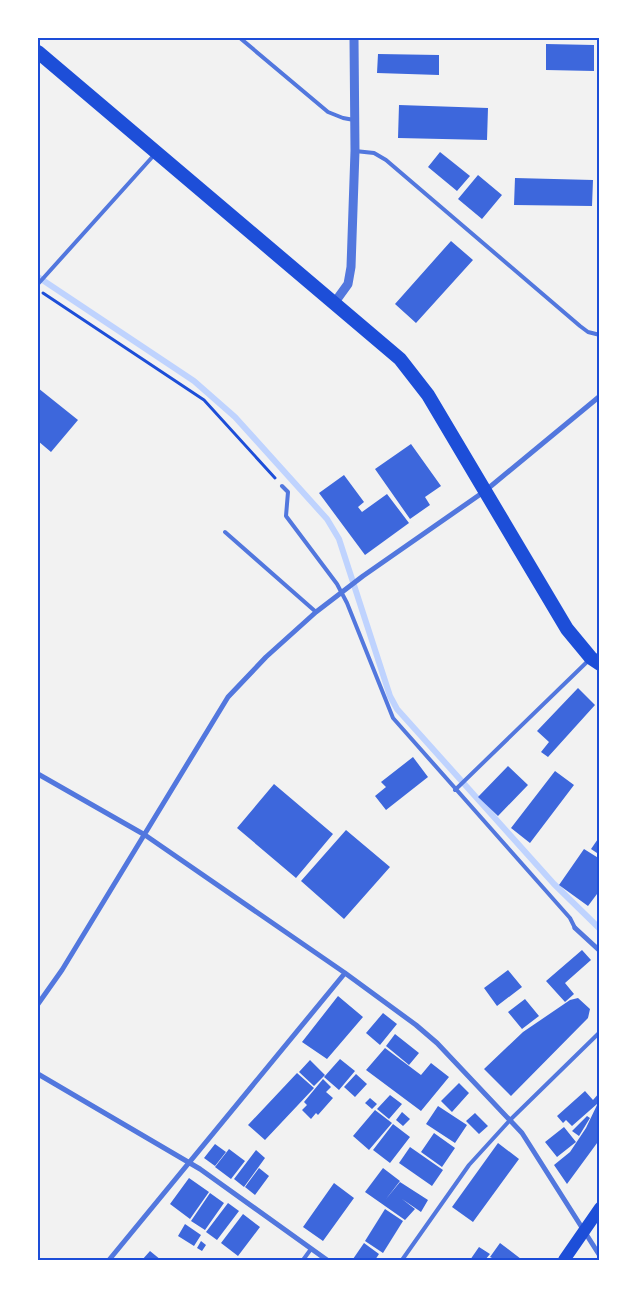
<svg xmlns="http://www.w3.org/2000/svg" width="637" height="1298" viewBox="0 0 637 1298" font-family="Inter,sans-serif">
<style>
.lines{fill:none;stroke-linecap:round;stroke-linejoin:round}
.stream{stroke:#bfd3fe;stroke-width:6}
.building{fill:#3d67dc}
.path{stroke:#1d4ed8;stroke-width:3}
.service{stroke:#5277de;stroke-width:4}
.minor{stroke:#5277de;stroke-width:5}
.tertiary{stroke:#5277de;stroke-width:9}
.primary{stroke:#1d4ed8;stroke-width:12}
.trunk{stroke:#1d4ed8;stroke-width:14}
.neatline{fill:none;stroke:#1d4ed8;stroke-width:2}
</style>
<rect width="100%" height="100%" fill="#f2f2f2"/>
<g class="lines">
<!-- stream -->
<path class="stream" d="M38 277 194 381 235 417 327 519 339 539 390 696 397 709 554 884 600 929"/>
</g>
<!-- building -->
<path class="building" d="M546 44 594 45V71L546 70Z
M378 54 439 55V75L377 73Z
M399 105 488 108 487 140 398 138Z
M440 152 470 176 457 191 428 167Z
M478 175 502 195 482 219 458 199Z
M515 178 593 180 592 206 514 205Z
M451 241 473 260 416 323 395 304Z
M38 388 78 420 51 452 38 441Z
M411 444 441 486 425 497 430 505 410 519 375 469Z
M344 475 364 502 358 507 362 512 387 494 409 523 365 555 319 493Z
M578 688 595 705 548 757 541 752 549 742 537 731Z
M413 757 428 777 386 810 375 796 386 787 381 782Z
M508 766 528 785 498 816 478 797Z
M555 771 574 785 530 843 511 828Z
M274 784 333 834 296 878 237 828Z
M346 830 390 867 344 919 301 881Z
M600 836V855L591 849Z
M584 849 600 859V890L588 906 559 885Z
M582 950 591 960 565 983 574 994 565 1002 546 981Z
M508 970 522 987 497 1006 484 988Z
M338 996 363 1017 327 1059 302 1042Z
M578 998 590 1009 588 1018 511 1096 484 1069 523 1032 570 1000Z
M525 999 539 1016 522 1029 508 1012Z
M383 1013 397 1024 380 1045 366 1033Z
M395 1034 419 1053 409 1065 386 1046Z
M385 1048 421 1075 431 1063 449 1077 421 1111 366 1070Z
M340 1059 355 1071 339 1090 324 1077Z
M310 1060 325 1075 314 1086 299 1072Z
M297 1073 314 1088 265 1140 248 1125Z
M356 1074 367 1084 355 1097 344 1087Z
M323 1079 331 1087 326 1092 333 1098 318 1115 316 1113 311 1119 302 1110 307 1105 304 1102Z
M459 1083 469 1093 452 1112 441 1101Z
M585 1091 593 1100 600 1092V1106L597 1104 572 1126 566 1120 563 1123 557 1116Z
M390 1095 402 1104 389 1119 377 1109Z
M370 1098 377 1104 372 1109 365 1103Z
M597 1105 600 1107V1139L567 1184 554 1165 570 1152 586 1128Z
M438 1106 467 1125 455 1143 426 1124Z
M375 1110 392 1123 369 1150 353 1136Z
M402 1112 410 1119 403 1126 396 1120Z
M475 1113 488 1126 479 1134 466 1121Z
M587 1116 590 1118 579 1136 572 1131Z
M393 1124 410 1137 390 1163 373 1150Z
M564 1127 576 1142 557 1157 545 1142Z
M434 1133 455 1148 442 1167 421 1152Z
M498 1143 519 1159 473 1222 452 1207Z
M215 1144 226 1152 215 1166 204 1158Z
M410 1147 443 1170 432 1186 399 1163Z
M229 1149 245 1161 231 1179 215 1167Z
M256 1150 265 1158 244 1187 234 1179Z
M259 1168 269 1176 255 1195 245 1187Z
M383 1168 400 1181 386 1199 400 1182 428 1200 421 1212 402 1199 415 1209 405 1220 365 1192Z
M189 1178 209 1192 190 1219 170 1204Z
M334 1183 354 1198 323 1241 303 1227Z
M210 1193 224 1203 205 1230 191 1221Z
M228 1203 239 1211 217 1240 206 1232Z
M385 1209 403 1221 383 1253 365 1241Z
M243 1214 260 1227 238 1256 221 1243Z
M185 1224 201 1235 194 1246 178 1236Z
M201 1241 206 1245 202 1251 197 1248Z
M364 1243 379 1254 375 1260 353 1259Z
M500 1243 521 1259 520 1260H490L492 1258 490 1257Z
M479 1247 490 1254 485 1260H470Z
M150 1251 161 1260H142Z"/>
<g class="lines">
<!-- path -->
<path class="path" d="M43 293 204 400 275 478"/>
<!-- service -->
<path class="service" d="M240 38 328 112 343 118 354 120
M355 151 374 153 386 160 580 326 588 332 600 335
M38 284 155 154
M282 486 288 492 286 516 337 584 347 603 393 718 570 918 575 928
M225 532 316 612
M455 790 590 659
M303 1260 311 1249
M402 1260 469 1165 510 1120 600 1032"/>
<!-- minor -->
<path class="minor" d="M38 774 145 835 345 973 416 1025 437 1043 522 1133 600 1256
M575 928 600 951
M38 1004 62 970 228 697 266 657 316 612 363 576 485 491 600 396
M38 1074 200 1169 327 1260
M109 1260 345 973"/>
<!-- tertiary -->
<path class="tertiary" d="M335 302 348 284 351 267 355 151 354 38"/>
<!-- primary -->
<path class="primary" d="M564 1260 600 1208"/>
<!-- trunk -->
<path class="trunk" d="M38 52 400 359 428 395 567 629 591 658 600 664"/>
</g>
<!-- border -->
<rect width="637" height="1298" fill="none" stroke="#ffffff" stroke-width="78"/>
<rect x="39" y="39" width="559" height="1220" class="neatline"/>
</svg>
